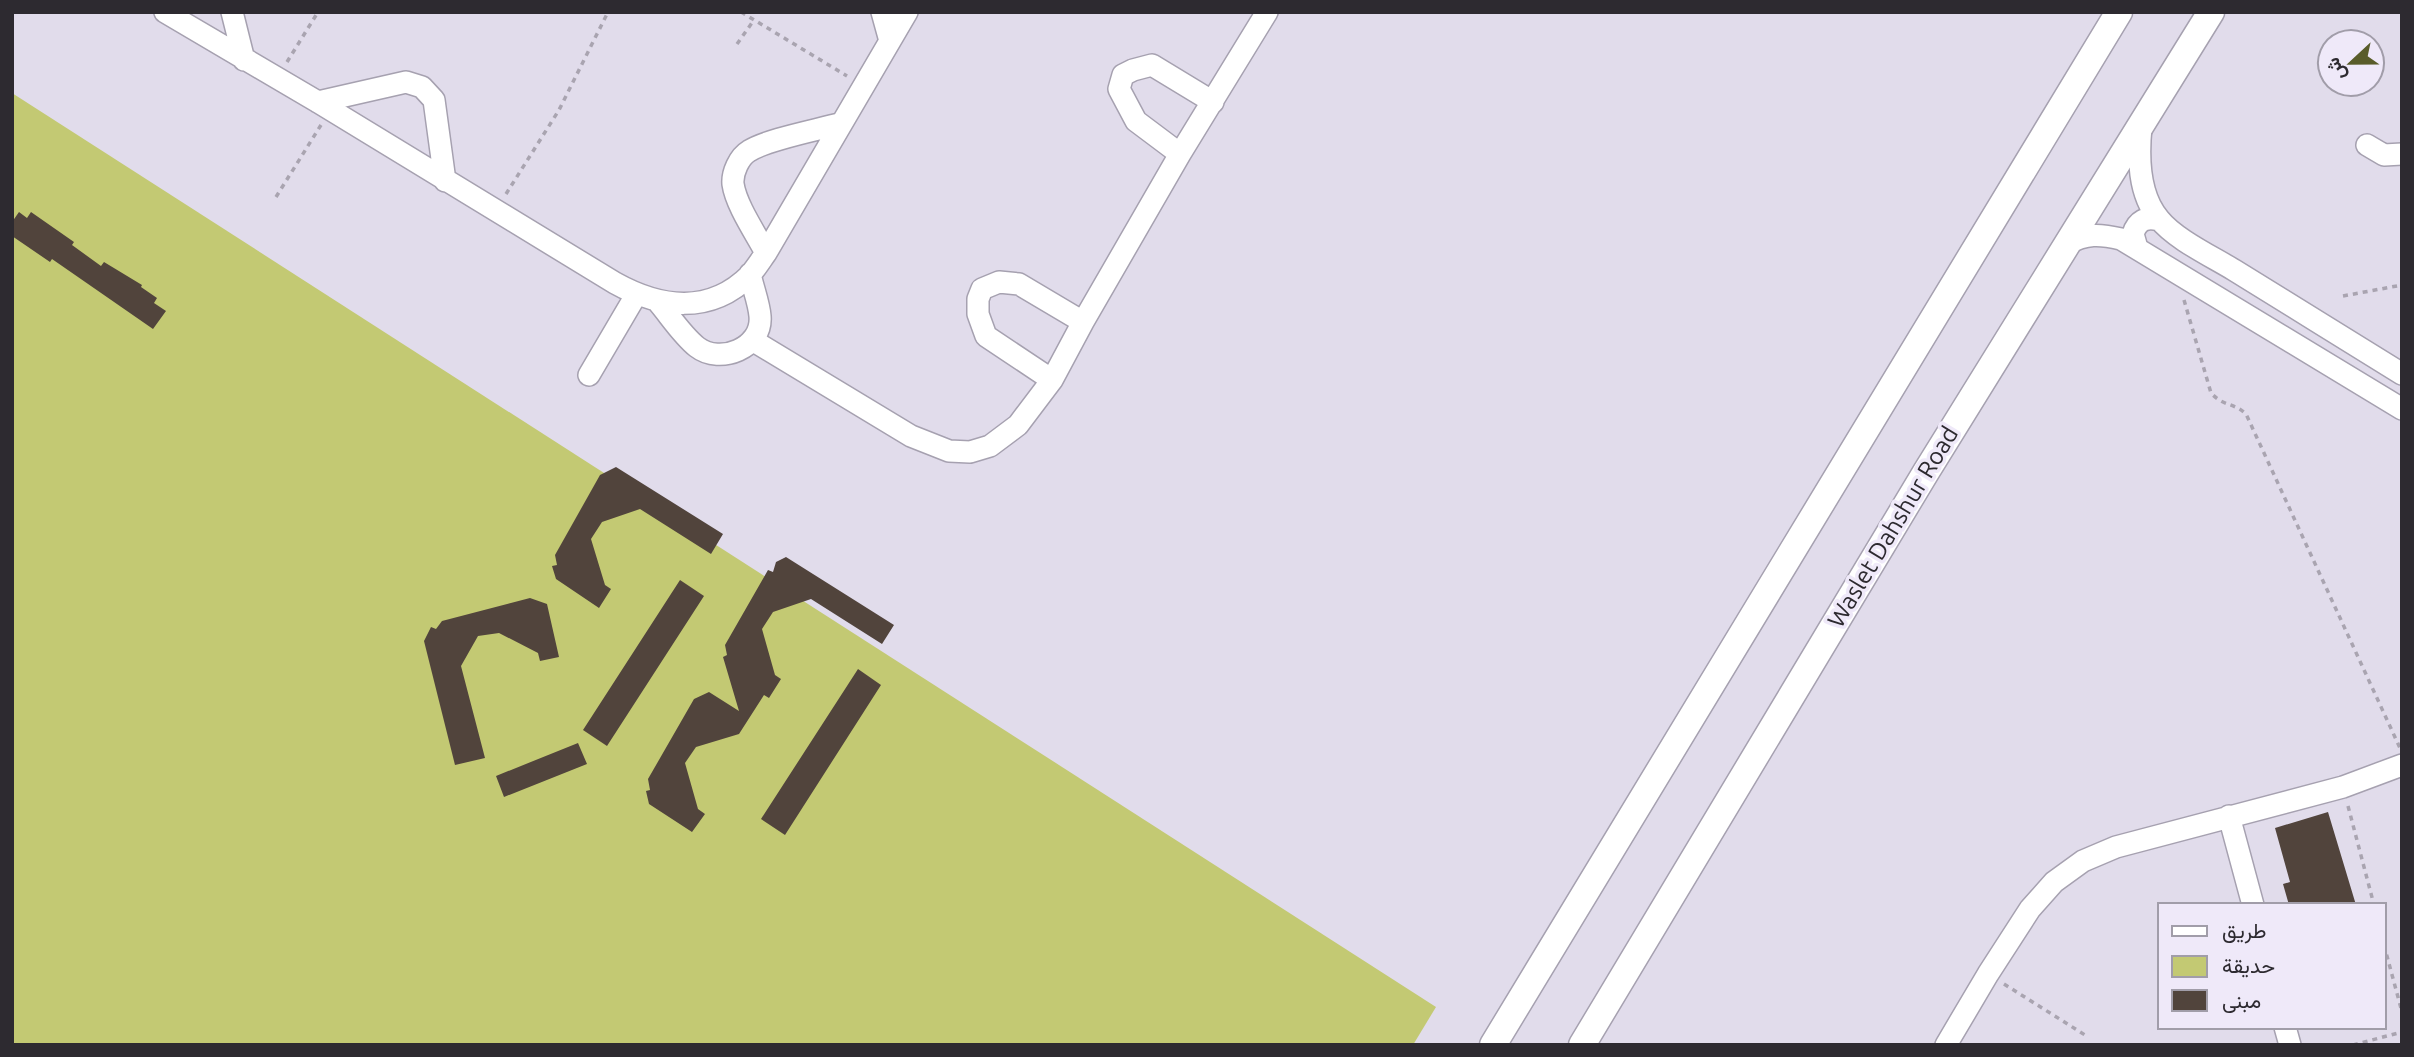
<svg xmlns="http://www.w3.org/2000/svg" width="2414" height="1057" viewBox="0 0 2414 1057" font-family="Ubuntu,Vazirmatn,sans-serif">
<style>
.green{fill:#c3c973}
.building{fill:#51443c}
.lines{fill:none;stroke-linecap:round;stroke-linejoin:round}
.minor-casing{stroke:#a6a1b0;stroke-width:24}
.major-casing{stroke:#a6a1b0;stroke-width:29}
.path{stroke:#a9a4b0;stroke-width:3.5;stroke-dasharray:5 5;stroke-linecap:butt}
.minor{stroke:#fff;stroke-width:21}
.major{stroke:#fff;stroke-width:26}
.labels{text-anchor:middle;stroke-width:7;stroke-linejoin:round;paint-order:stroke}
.street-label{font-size:24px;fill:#2d2a30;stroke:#efe9f9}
</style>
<rect width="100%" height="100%" fill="#e1dceb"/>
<!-- green -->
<path class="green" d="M12 93 1436 1007 1413 1045H12Z"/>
<!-- building -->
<path class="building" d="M19 212 27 218 31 212 74 242 72 245 101 266 104 262 142 285 141 287 157 298 154 303 166 311 153 329 52 259 50 262 12 236V222Z
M616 467 723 534 711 554 640 509 602 522 591 539 605 585 611 589 599 608 556 579 552 566 557 565 555 555 600 475Z
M786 557 894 625 882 644 811 599 773 612 762 629 775 675 781 679 769 698 764 695 739 734 696 747 685 763 698 809 705 814 692 832 649 804 646 791 650 790 648 779 694 699 709 692 739 711 723 657 727 655 725 645 768 570 773 572 776 562Z
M680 580 704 596 607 746 583 730Z
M530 598 547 604 559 657 540 661 538 653 499 633 478 636 461 666 485 758 455 765 424 641 431 627 436 629 442 621Z
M858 669 881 685 785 835 761 819Z
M578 743 587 764 504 797 496 776Z
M2328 812 2356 905H2289L2283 884 2290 882 2275 828Z"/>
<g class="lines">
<defs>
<path id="minor" d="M165 12 318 102 615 283C660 308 710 315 750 275 756 268 761 260 766 253L907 12
M232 12 244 60
M882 12 890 41
M318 102 406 82 422 87 434 100 445 181
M2141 127C2138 157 2138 194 2159 219 2175 239 2211 256 2234 270 2290 305 2346 339 2402 374
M2367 145 2384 155 2402 154
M1180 154 1136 121 1119 89 1123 75 1133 70 1152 65 1213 102
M2067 244C2086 233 2100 234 2121 239L2402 409
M2137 248 2133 234C2137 221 2146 216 2159 220
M766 253C756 234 736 205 733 184 732 173 739 157 749 151 768 139 818 130 842 123
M658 302C670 316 682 335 697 347 720 365 763 348 760 316 759 303 753 288 750 274
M752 340 911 436 949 451 970 452 990 446 1018 425 1052 380 1083 322 1180 154 1267 12
M589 375 636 295
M1052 380 986 336 978 314V299L982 289 999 282 1019 284 1083 322
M2229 816 2253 905
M2285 1027 2290 1045
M1946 1045 1988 974 2030 909 2054 882 2083 861 2116 847 2343 787 2402 765"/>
<path id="major" d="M1493 1045 2119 12
M1582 1045 1926 472 2211 12"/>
</defs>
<!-- minor casing -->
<use href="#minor" class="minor-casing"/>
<!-- major casing -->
<use href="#major" class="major-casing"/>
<!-- path -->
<path class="path" d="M741 12 847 76
M737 44 754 20
M287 62 318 12
M506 194 559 110 608 12
M276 197 321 125
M2343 296 2402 285
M2184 300 2211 393C2224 407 2233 402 2246 414L2400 748
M2348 806 2374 905
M2384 945 2402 1012
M2004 984 2085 1035
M2353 1045 2402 1032"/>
<!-- minor -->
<use href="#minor" class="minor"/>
<!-- major -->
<use href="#major" class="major"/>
</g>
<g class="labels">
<!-- street labels -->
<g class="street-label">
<text transform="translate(1893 527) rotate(-59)" y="8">Waslet Dahshur Road</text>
</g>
</g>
<!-- border -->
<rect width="2414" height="1057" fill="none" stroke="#2d2a30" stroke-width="28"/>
<!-- legend -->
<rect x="2158" y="903" width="228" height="126" fill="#efe9f9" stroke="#a19da9" stroke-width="2"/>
<rect x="2172" y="926" width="35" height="10" fill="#ffffff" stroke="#a19da9" stroke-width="2"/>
<text x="2222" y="938" font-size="21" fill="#2d2a30">طريق</text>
<rect x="2172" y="956" width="35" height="21" fill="#c3c973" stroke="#a19da9" stroke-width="2"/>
<text x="2222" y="973" font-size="21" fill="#2d2a30">حديقة</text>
<rect x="2172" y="990" width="35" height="21" fill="#51443c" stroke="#a19da9" stroke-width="2"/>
<text x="2222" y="1008" font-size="21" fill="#2d2a30">مبنى</text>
<!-- north arrow -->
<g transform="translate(2351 63) rotate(248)"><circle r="33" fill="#efe9f9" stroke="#a19da9" stroke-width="2"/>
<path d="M0-5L12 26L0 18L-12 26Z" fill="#595c2a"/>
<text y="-10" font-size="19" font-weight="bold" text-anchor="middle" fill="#2d2a30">ش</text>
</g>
</svg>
